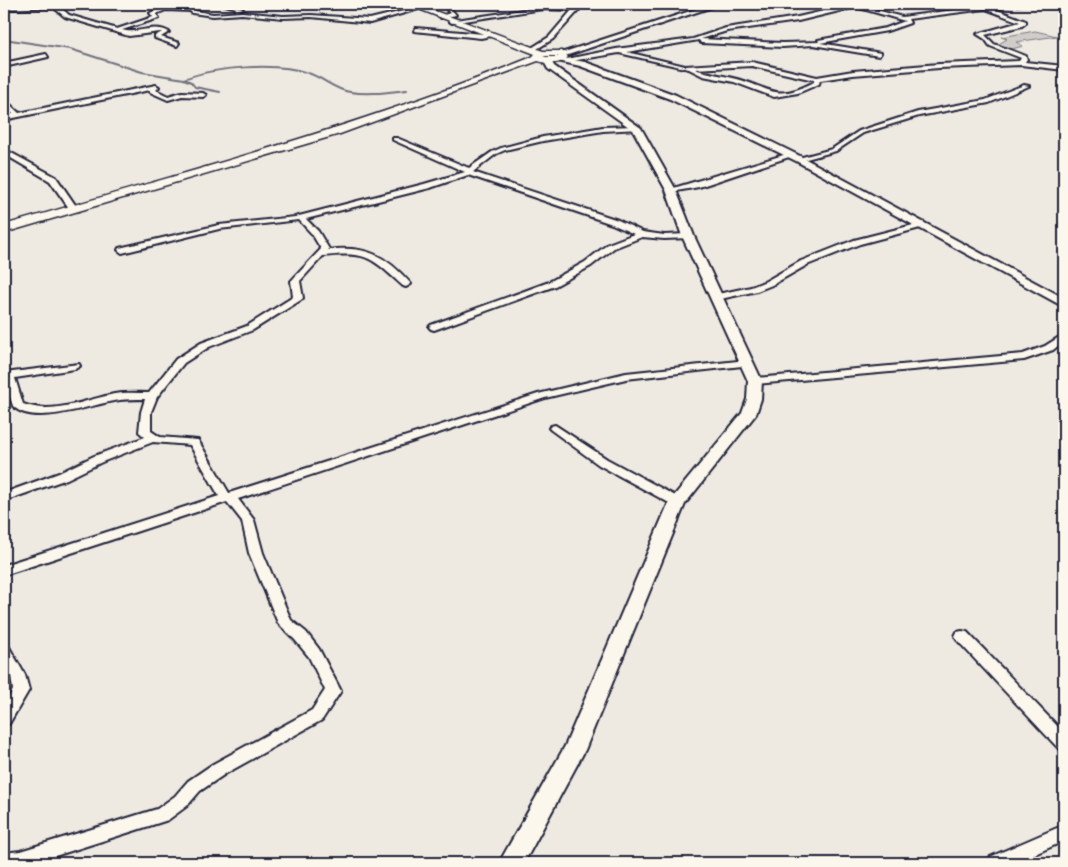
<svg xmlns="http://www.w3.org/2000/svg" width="1068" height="867" viewBox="0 0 1068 867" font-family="Caveat,sans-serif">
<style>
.green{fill:#d0cdc9;stroke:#797882}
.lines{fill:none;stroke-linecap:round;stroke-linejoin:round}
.stream{stroke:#716f7c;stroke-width:2}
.street-casing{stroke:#22223b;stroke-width:4}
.secondary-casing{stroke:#22223b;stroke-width:4}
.primary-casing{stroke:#22223b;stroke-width:3}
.street{fill:#fbf7ec;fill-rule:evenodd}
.secondary{fill:#fbf7ec;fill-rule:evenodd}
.primary{fill:#fbf7ec;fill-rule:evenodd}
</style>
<rect width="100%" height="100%" fill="#eeeae2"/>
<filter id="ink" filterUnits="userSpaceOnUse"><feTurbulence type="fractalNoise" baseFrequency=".02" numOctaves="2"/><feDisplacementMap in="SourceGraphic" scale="10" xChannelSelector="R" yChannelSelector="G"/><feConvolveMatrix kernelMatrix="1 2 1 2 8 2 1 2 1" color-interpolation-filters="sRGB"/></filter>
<g filter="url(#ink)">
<!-- green -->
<path class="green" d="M1035 31 1057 36 1016 42 1023 46 1012 49 997 45 1007 39 1001 37Z"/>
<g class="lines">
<!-- stream -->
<path class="stream" d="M4 39 70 49 142 72 184 79 191 82 195 87 220 92
M184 79C215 67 276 62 308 73 322 77 335 90 350 92 369 95 388 92 407 90"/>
<defs>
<path id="street" d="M56 4H80L59 6 69 15 117 29 153 17 150 13 159 9 140 4 194 9 196 11 213 14 242 12 283 16 311 15 370 19 420 7 422 8 370 23 311 17 283 18 242 14 213 16 192 13 190 11 166 10 156 14 159 18 122 30C138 35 153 23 169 32L161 37 179 43 177 46 155 38V36L162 32H160L129 36 65 17 53 7 4 9V7Z
M222 4 243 8 237 11 235 10 236 8Z
M446 4H450L451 9 456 15 441 18V16L450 13 447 10Z
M577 4 581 5 579 10 553 39 532 52 530 49 549 37 572 10 542 9 452 23 449 21 542 7H574Z
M854 4H865L862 6 902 17 969 8 1023 4 992 8 1026 21V23L1022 26 985 35 994 44 1026 56 1027 59 1025 62 1064 66V70L1021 65 939 68 853 75 820 80 819 84 798 93 774 97 734 82 703 76 689 69 619 53 565 62 562 60 616 49 693 39 726 28 798 17ZM856 7 905 21 886 28 818 40 819 42 783 43 701 39 727 31 798 21ZM985 9 1020 22 977 34 985 39 990 46 1021 58 1019 61 939 64 853 71 817 77 752 62 685 66 627 52 699 40 701 43 783 47 813 45 879 56 881 53 820 43 887 31 910 23 908 19ZM752 66 814 80V82C776 102 773 89 737 79 723 75 709 74 695 69Z
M416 28 495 35 481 38 414 31Z
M46 54 48 57 4 67V63Z
M156 85 159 87 156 90 168 96 182 92 203 93 206 95 203 97 182 96 168 100 150 92V90L4 120V116L13 114 4 104V99L19 113Z
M1024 85 1029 86 989 103 919 116 863 133 836 151 799 161 795 159 832 149 859 131 918 112 985 100Z
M637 126 640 128 639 129 603 131 543 141 505 150 496 154 473 172 618 220 643 232 664 235 688 234 692 236 691 238 664 239 642 237 614 248 591 266 555 286 434 330 431 329 429 327 431 325 549 282 585 262 608 244 634 234 612 224 468 175 430 188 306 219 318 231 329 249 328 250C365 245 386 255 411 284L406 287 403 286C371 257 368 251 323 256L300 281 303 298 301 300 253 330 209 347 184 363 157 397 151 412V431L160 437 198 440 229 493 538 394 626 373 747 360 752 363 751 365 626 379 545 398 238 499 254 520 263 553 291 620 306 632 319 649 341 691 322 720 225 774 200 791 187 806 168 820 33 863H4V853L20 851 157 809 175 796 188 781 213 764 312 710 325 690 309 657 295 640 278 623 249 553 242 521 227 502 4 575V565L219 496 190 445 153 442 102 462 67 479 4 501V493L59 473 94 456 145 437 139 432 141 412 145 399C135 399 125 399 114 401 90 405 33 427 13 406L4 379V373L79 364 80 366 75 369 15 378 23 404C53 415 85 400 114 394 126 392 137 393 149 393L176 359 201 343 247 326 293 297 291 281 321 249 312 234 299 220 219 229 122 253 118 250 119 248 219 225 295 217 424 184 465 172 393 140V138H397L469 168 492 152 501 148 543 137 603 127Z
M4 149 56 177 78 209 77 211H71L50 181 4 154Z
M790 153 794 155 792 156 699 187 671 192 667 190Z
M921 223H924V227L860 244 807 265 772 285 757 291 716 300 711 297 713 295 751 287 766 281 801 261 854 240Z
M1064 334V341L1053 350 1024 360 755 384 750 381 755 378 1023 354 1045 346Z
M555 425 607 459 681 499 683 502 677 506 673 505 599 465 551 430 549 428 551 426Z
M962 631 967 632 1064 733V750L1058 748 957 640 955 636 957 632Z
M4 645 9 647 25 675 29 690 9 724 4 725V706L13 690 11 676 4 664Z
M1064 825V841L1015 863H987L990 857Z"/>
<path id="secondary" d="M712 4H721L565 56 558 54Z
M558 57 585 62 676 95 802 157 1064 298V307L796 161 670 99 580 66 558 61Z
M544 58H550L554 66 641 128 676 190 694 236 762 381 761 399 756 414 685 504 585 750 524 863H499L565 746 669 502 742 413 747 399 748 381 682 236 666 190 633 130 548 69 543 60Z"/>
<path id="primary" d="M406 4H416L543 51H562L568 57C560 65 549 64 538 61L340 134 4 233V225C181 174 361 126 532 57L535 54ZM546 56H557L558 57H543Z"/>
</defs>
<!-- street casing -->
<use href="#street" class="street-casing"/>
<!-- secondary casing -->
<use href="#secondary" class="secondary-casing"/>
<!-- primary casing -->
<use href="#primary" class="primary-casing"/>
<!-- street -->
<use href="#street" class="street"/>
<!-- secondary -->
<use href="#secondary" class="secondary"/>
<!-- primary -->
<use href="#primary" class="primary"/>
</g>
</g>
<!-- margin -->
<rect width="1068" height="867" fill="none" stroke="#fbf7ec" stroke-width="20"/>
<rect x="10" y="10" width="1048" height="847" fill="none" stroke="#22223b" stroke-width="2" filter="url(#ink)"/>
</svg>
